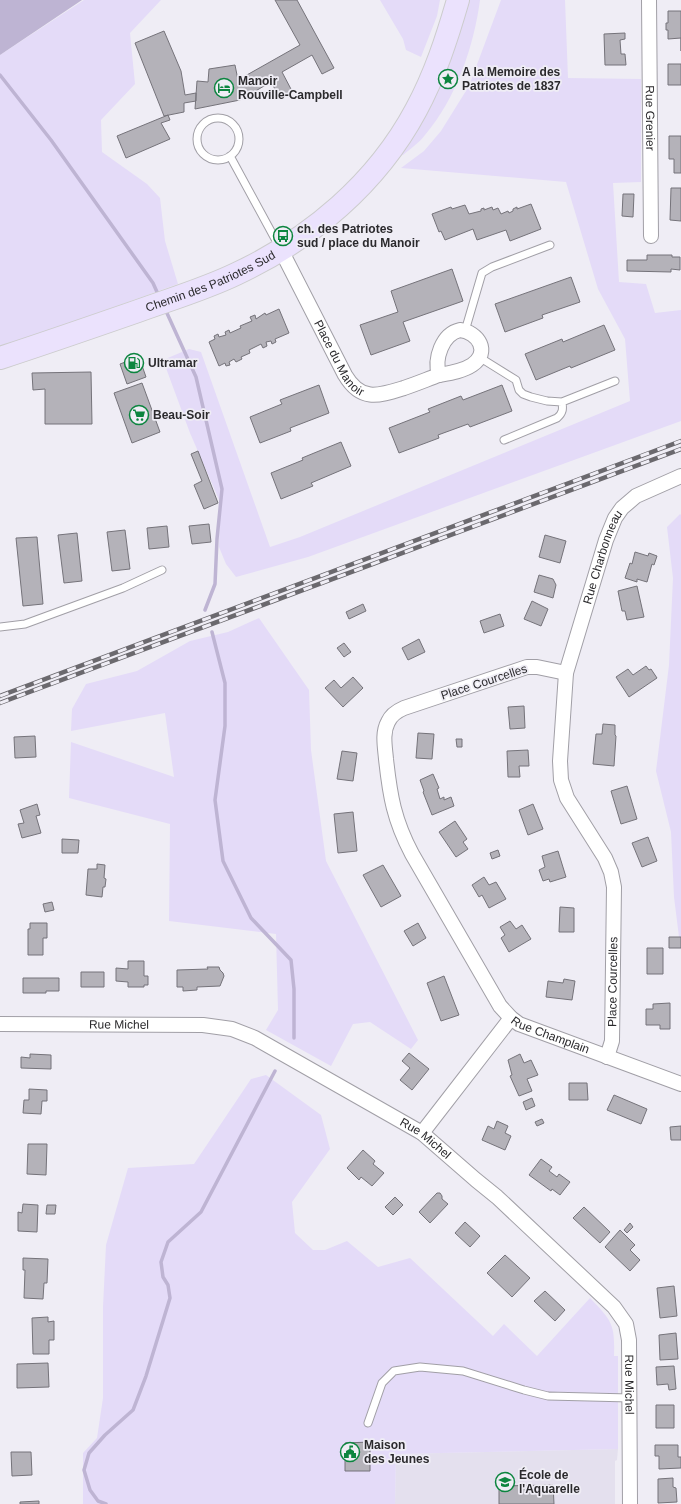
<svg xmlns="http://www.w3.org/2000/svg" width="681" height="1504" viewBox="0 0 681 1504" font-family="Helvetica,sans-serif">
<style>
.built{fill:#e4e0ee}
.green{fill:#e4dbf8}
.water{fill:#beb4d3}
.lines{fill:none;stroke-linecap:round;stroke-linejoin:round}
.stream{stroke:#beb4d3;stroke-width:3.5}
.building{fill:#b4b2b9;stroke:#75737a}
.service-casing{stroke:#a19fa6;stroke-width:9}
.minor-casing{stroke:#a19fa6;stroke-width:16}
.primary-casing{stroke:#cccccd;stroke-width:24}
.service{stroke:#fff;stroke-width:7}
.minor{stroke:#fff;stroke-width:14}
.primary{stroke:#ebe2fd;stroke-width:22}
.rail-casing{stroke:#6b696e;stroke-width:4.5}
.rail{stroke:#efedf5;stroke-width:3;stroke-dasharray:9;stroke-linecap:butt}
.labels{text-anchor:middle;stroke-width:3.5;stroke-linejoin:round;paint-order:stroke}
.poi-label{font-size:12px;font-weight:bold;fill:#2b2a2d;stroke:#efedf5;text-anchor:start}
.street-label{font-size:12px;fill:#2b2a2d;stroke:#efedf5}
</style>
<rect width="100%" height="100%" fill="#efedf5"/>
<!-- built -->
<path class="built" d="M618 1449 617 1460 615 1461V1504H395L396 1454Z"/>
<!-- green -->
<path class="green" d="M84 0H161L130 33 135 84 101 120 102 152 147 184 160 198 165 241 178 284 0 348V55Z
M380 0H440L437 16 421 57 406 50 403 39Z
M468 0H480C474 46 456 99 425 135 419 143 410 149 403 155L398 156Z
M501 0H565L568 78 641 79V182L613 183 619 282 646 284 655 313 681 310V421L308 557 236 577 226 564 219 547 220 502 190 433 163 360 189 349 201 352 270 547 300 537 630 401 625 339 598 289 566 182 401 168 424 151 441 131 469 86Z
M680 514 681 515V938L679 937 674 897 671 832 656 771 669 665 673 578 667 527Z
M259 618 309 690 311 750 326 861 418 1040 411 1049 370 1022 353 1024 331 1066 266 1030 278 1010 276 934 169 921 170 824 69 798 71 742 174 777 165 713 71 731 72 709 86 684 137 671 190 641 228 632Z
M266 1075 321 1115 330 1149 292 1202 295 1233 313 1250H325L347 1241 378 1267 410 1258 493 1336 504 1324 537 1356 590 1298C612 1321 615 1324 614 1356H618V1449L396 1454 395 1504H83V1453L97 1438 103 1398V1307L106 1245 128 1168 194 1164 251 1079Z"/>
<!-- water -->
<path class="water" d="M0 0H82L0 55Z"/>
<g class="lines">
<!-- stream -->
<path class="stream" d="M0 75 51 140 153 283 157 292
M166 311 196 377 222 489 217 539 215 584 205 610
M212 632 225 683V726L215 800 223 861 251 918 291 960 294 989V1038
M106 1504 98 1501 90 1490 84 1470 89 1453 105 1435 133 1410 146 1376 170 1298 168 1285 163 1277 161 1262 168 1242 201 1212 275 1071"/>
</g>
<!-- building -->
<path class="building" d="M275 0H297L334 68 322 74 312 55 282 72 292 91 280 98 271 82 240 100 195 109 197 81 208 82 209 69 235 65 238 80 300 45Z
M668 11H681V51V38L668 39V30H666V23H668Z
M164 31 181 71 185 95 196 93V101L184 103V112L164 116 135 43Z
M625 33V39L620 40 621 54H625L626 65H605L604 34Z
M668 64H681V85H668Z
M168 115 170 120 161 123 170 139 126 158 117 136Z
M669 136H681V173H674V159H669Z
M671 188H681V221L670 220Z
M623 194H634L633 217 622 216Z
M531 204 541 229 510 241 506 230 477 240 473 229 445 240 441 231 439 232 432 214 451 207 452 209 465 205 469 214 481 211V209L484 208V210L492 207 493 210 498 208 501 214 508 211 509 213 513 211V209L517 207V209Z
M647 255H672V257H680V270L671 269V272L627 271V260H647Z
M452 269 463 301 403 322 410 341 371 355 360 325 398 312 391 291Z
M571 277 580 302 542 315 543 318 505 332 495 304Z
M279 309 289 333 275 339 276 342 272 344 271 341 266 342 267 346 263 348 261 344 249 350 250 353 241 357 242 359 236 362 234 359 229 362 230 365 226 366 225 363 219 366 209 342 215 339 214 336 218 334 219 337 226 335 225 332 229 330 230 333 241 328 240 326 252 321 250 317 255 315 256 319 265 313 266 315Z
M604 325 615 350 571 368 570 366 536 380 525 354 562 339 563 342Z
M139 357 146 377 127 384 120 364Z
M91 372 92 424H45V389L33 390 32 373Z
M142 383 160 432 132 443 114 393Z
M319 385 329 413 290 428 291 431 260 443 250 417 282 404 280 400Z
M502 385 512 411 470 427 468 424 438 435 439 438 399 453 389 428 430 412 428 409 461 396 463 400Z
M341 442 351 466 311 483 313 486 281 499 271 473 303 460 302 458Z
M198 451 218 503 204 509 194 485 202 481 191 454Z
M209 524 211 542 192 544 189 526Z
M167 526 169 547 149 549 147 528Z
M125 530 130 569 112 571 107 532Z
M77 533 82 581 64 583 58 535Z
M545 535 566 541 560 563 539 557Z
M37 537 43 604 23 606 16 538Z
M635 552 648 556 649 553 657 556 654 565 652 564 647 582 637 579V582L625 578 630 563 632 564Z
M539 575 553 579 556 585 553 598 534 592Z
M637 586 644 617 627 620 625 611H622L618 591Z
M532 601 548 609 541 626 524 619Z
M363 604 366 611 349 619 346 612Z
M500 614 504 626 484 633 480 621Z
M419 639 425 652 408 660 402 648Z
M344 643 351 652 344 657 337 648Z
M646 666 649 670 651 669 657 678 629 697 616 677 628 669 633 675Z
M353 677 363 688 343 707 325 688 334 680 341 688Z
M524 706 525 728 510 729 508 707Z
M603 724 615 725V735L616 736 614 766 593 764 596 734H602Z
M418 733 434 734 432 759 416 758Z
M35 736 36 757 15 758 14 737Z
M456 739H462V747H457Z
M528 750 529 766H519L520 777H508L507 751Z
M342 751 357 753 353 781 337 779Z
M433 774 439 788 437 789 440 799 444 797V800L451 797 454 806 432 815 423 792 424 791 420 780Z
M627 786 637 819 621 824 611 791Z
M37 804 40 815 36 816 41 833 22 838 18 824 24 823 20 810Z
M533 804 543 829 528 835 519 810Z
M353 812 357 851 338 853 334 814Z
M455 821 467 839 463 842 468 849 456 857 439 832Z
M648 837 657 861 642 867 632 843Z
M62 839 79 840 78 853H62Z
M498 850 500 856 492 859 490 853Z
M558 851 566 877 550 882 549 879 543 881 539 870 545 867 542 856Z
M97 864 105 865 104 878 106 879 105 887H103L102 897 86 895 88 869H97Z
M383 865 401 896 381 907 363 875Z
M484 877 489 885 496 882 506 899 489 908 482 895 479 897 472 885Z
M52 902 54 910 45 912 43 904Z
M560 907 574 908V932H559Z
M510 921 516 929 522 925 531 939 509 952 501 938 505 935 500 927Z
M30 923H47V938H43V955H28V929H30Z
M418 923 426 938 413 946 404 931Z
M669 937H681V948H669Z
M647 948H663V974H647Z
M128 961H144V976H148V985H144V987H128V982L116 981V968L128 969Z
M207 967H219L220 970 223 973 224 976 220 986 197 987V990L183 991V987H177V970L208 969Z
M81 972H104V987H81Z
M444 976 459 1015 441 1021 427 983Z
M23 978H59V991H46V993H23Z
M564 979 575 981 572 1000 546 997 548 981 563 983Z
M670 1003V1029H660V1025H646V1009H653V1004Z
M409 1053 429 1069 412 1090 400 1080 410 1068 402 1061Z
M30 1054 51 1055V1069L21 1068V1057L30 1058Z
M520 1054 524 1063 531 1060 538 1075 527 1079 532 1091 519 1096 510 1076 512 1075 508 1060Z
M569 1083H587L588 1100H569Z
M29 1089 47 1090V1101H42L41 1114 23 1113 24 1100H29Z
M614 1095 647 1109 641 1124 607 1110Z
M532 1098 535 1106 526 1110 523 1102Z
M542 1119 544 1123 537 1126 535 1122Z
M497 1121 508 1126 505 1133 511 1136 505 1150 482 1140 488 1126 494 1129Z
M681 1126V1140H671L670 1127Z
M28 1144H47L46 1175 27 1174Z
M363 1150 375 1161 373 1164 384 1173 372 1186 361 1177 359 1180 347 1168Z
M541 1159 552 1167 549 1171 557 1177 559 1174 570 1182 560 1195 552 1189 551 1191 529 1175Z
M437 1193H440L442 1196V1199L448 1204 430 1223 419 1212Z
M395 1197 403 1205 393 1215 385 1207Z
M23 1204 38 1205 37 1232 18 1231V1212L22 1213Z
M47 1205H56L55 1214H46Z
M584 1207 610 1232 600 1243 573 1218Z
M465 1222 480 1236 470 1247 455 1233Z
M630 1223 633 1227 627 1233 624 1230Z
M620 1230 635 1245 630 1250 640 1260 630 1271 605 1247Z
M505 1255 530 1278 512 1297 487 1273Z
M23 1258 48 1259 47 1283H44L43 1299 24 1298 25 1270H23Z
M674 1286 677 1316 660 1318 657 1288Z
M545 1291 565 1310 555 1321 534 1301Z
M48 1317V1322L54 1321V1340H49V1354H33L32 1318Z
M676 1333 678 1359 660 1360 659 1335Z
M48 1363 49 1387 17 1388V1364Z
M674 1366 676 1389 669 1390 668 1384 657 1385 656 1367Z
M656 1405H674V1428H656Z
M370 1442V1471H345V1443Z
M655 1445H678V1457H681V1468L659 1469V1456H655Z
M11 1452H31L32 1475 12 1476Z
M673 1478V1487L676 1488 677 1502 658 1503V1479Z
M553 1485 554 1504H499V1486Z
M39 1501V1504H20V1502Z"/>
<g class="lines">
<defs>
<path id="service" d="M197 139a21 21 0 1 1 42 0a21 21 0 1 1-42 0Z
M230 156 280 248
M465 331 482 273 492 267 550 245
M479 357 516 380 519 390 523 394 531 397 547 401 562 402 615 381
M504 440 557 418C563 413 563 409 562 402
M0 627 25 624 123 588 162 570
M368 1423 382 1383 394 1371 420 1367 463 1371 524 1390 548 1396 630 1398"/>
<g id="minor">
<path id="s1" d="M649 0 651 236"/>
<path id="s2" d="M281 250 345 375C361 402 378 396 404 388 416 384 428 379 439 375"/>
<path d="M460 330C478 332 491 352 472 365 463 371 450 373 439 375 434 359 442 334 460 330Z"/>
<path id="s3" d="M566 673 537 667H527L404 708C397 711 391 715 388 722 382 733 385 747 386 759 390 796 394 820 412 854L500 1006 511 1018 519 1024 681 1084"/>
<path id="s4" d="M0 1024 203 1025 232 1029 255 1038 422 1133 476 1180 497 1197 614 1307 626 1324 629 1340 630 1504"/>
<path id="s5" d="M607 1057 612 1041 614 887 611 872 605 858 567 798 561 780 560 761 566 673 606 540 615 518 622 508 636 496 681 476"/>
<path d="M422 1133 511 1018"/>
</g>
<g id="primary">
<path id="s6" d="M0 358C46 343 92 327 138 311 171 299 205 289 236 274 311 239 377 183 416 110 435 75 447 38 458 0"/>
</g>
</defs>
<!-- service casing -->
<use href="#service" class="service-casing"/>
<!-- minor casing -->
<use href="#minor" class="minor-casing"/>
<!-- primary casing -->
<use href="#primary" class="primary-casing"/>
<!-- service -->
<use href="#service" class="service"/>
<!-- minor -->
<use href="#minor" class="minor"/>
<!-- primary -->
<use href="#primary" class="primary"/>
<defs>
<path id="rail" d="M0 696 681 441
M0 703 681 449"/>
</defs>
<!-- rail casing -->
<use href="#rail" class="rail-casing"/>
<!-- rail -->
<use href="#rail" class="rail"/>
</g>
<!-- icons -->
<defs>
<symbol id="sight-ring" viewBox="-11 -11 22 22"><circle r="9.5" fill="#efedf5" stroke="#0c853f" stroke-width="1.5"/><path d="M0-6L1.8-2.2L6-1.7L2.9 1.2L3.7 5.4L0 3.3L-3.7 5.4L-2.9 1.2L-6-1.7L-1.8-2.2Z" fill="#0c853f"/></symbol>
<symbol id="hotel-ring" viewBox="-11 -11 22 22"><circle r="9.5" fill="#efedf5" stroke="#0c853f" stroke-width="1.5"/><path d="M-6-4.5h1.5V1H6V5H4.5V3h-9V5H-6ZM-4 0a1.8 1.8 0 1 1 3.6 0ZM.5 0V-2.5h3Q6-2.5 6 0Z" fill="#0c853f"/></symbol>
<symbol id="bus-ring" viewBox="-11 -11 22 22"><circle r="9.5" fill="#efedf5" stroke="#0c853f" stroke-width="1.5"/><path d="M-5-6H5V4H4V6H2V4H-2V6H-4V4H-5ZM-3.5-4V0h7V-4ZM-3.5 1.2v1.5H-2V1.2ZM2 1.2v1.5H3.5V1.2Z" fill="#0c853f"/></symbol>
<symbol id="fuel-ring" viewBox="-11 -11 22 22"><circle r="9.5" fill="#efedf5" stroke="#0c853f" stroke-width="1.5"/><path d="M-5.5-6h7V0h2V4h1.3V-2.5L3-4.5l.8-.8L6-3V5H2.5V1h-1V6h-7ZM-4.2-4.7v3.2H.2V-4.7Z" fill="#0c853f"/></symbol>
<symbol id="supermarket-ring" viewBox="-11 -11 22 22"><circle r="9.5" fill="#efedf5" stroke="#0c853f" stroke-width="1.5"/><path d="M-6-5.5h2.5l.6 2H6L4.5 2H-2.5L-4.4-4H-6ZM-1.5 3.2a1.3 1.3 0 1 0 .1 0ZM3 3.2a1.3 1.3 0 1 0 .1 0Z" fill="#0c853f"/></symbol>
<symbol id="civic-ring" viewBox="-11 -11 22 22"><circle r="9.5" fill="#efedf5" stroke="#0c853f" stroke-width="1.5"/><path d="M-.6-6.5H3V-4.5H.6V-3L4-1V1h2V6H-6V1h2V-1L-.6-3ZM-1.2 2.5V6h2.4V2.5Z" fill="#0c853f"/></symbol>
<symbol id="school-ring" viewBox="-11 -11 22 22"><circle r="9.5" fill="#efedf5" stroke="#0c853f" stroke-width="1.5"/><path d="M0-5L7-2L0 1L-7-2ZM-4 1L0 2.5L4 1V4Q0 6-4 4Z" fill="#0c853f"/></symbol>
</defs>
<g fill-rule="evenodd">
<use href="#sight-ring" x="437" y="68" width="22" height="22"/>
<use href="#hotel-ring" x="213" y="77" width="22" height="22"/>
<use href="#bus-ring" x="272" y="225" width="22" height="22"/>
<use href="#fuel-ring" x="123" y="352" width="22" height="22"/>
<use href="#supermarket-ring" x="128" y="404" width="22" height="22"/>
<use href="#civic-ring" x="339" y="1441" width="22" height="22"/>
<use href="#school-ring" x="494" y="1471" width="22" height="22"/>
</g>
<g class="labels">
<!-- poi labels -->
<g class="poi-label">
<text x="462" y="76">A la Memoire des<tspan x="462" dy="14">Patriotes de 1837</tspan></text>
<text x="238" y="85">Manoir<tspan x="238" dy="14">Rouville-Campbell</tspan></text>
<text x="297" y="233">ch. des Patriotes<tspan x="297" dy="14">sud / place du Manoir</tspan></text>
<text x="148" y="367">Ultramar</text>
<text x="153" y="419">Beau-Soir</text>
<text x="364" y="1449">Maison<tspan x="364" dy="14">des Jeunes</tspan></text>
<text x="519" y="1479">École de<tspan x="519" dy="14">l'Aquarelle</tspan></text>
</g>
<!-- street labels -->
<g class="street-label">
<text dy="4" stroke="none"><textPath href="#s1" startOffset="118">Rue Grenier</textPath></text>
<text dy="4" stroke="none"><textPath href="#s6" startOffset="224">Chemin des Patriotes Sud</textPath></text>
<text dy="4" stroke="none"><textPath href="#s2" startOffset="123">Place du Manoir</textPath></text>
<text dy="4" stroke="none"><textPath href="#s5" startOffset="520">Rue Charbonneau</textPath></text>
<text transform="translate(484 682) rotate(-18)" y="4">Place Courcelles</text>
<text dy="4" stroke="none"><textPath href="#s5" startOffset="76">Place Courcelles</textPath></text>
<text dy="4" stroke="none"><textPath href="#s4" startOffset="119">Rue Michel</textPath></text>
<text dy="4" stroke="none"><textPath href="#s3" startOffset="563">Rue Champlain</textPath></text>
<text dy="4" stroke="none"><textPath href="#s4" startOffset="455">Rue Michel</textPath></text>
<text dy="4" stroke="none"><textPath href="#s4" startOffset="790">Rue Michel</textPath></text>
</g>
</g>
</svg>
